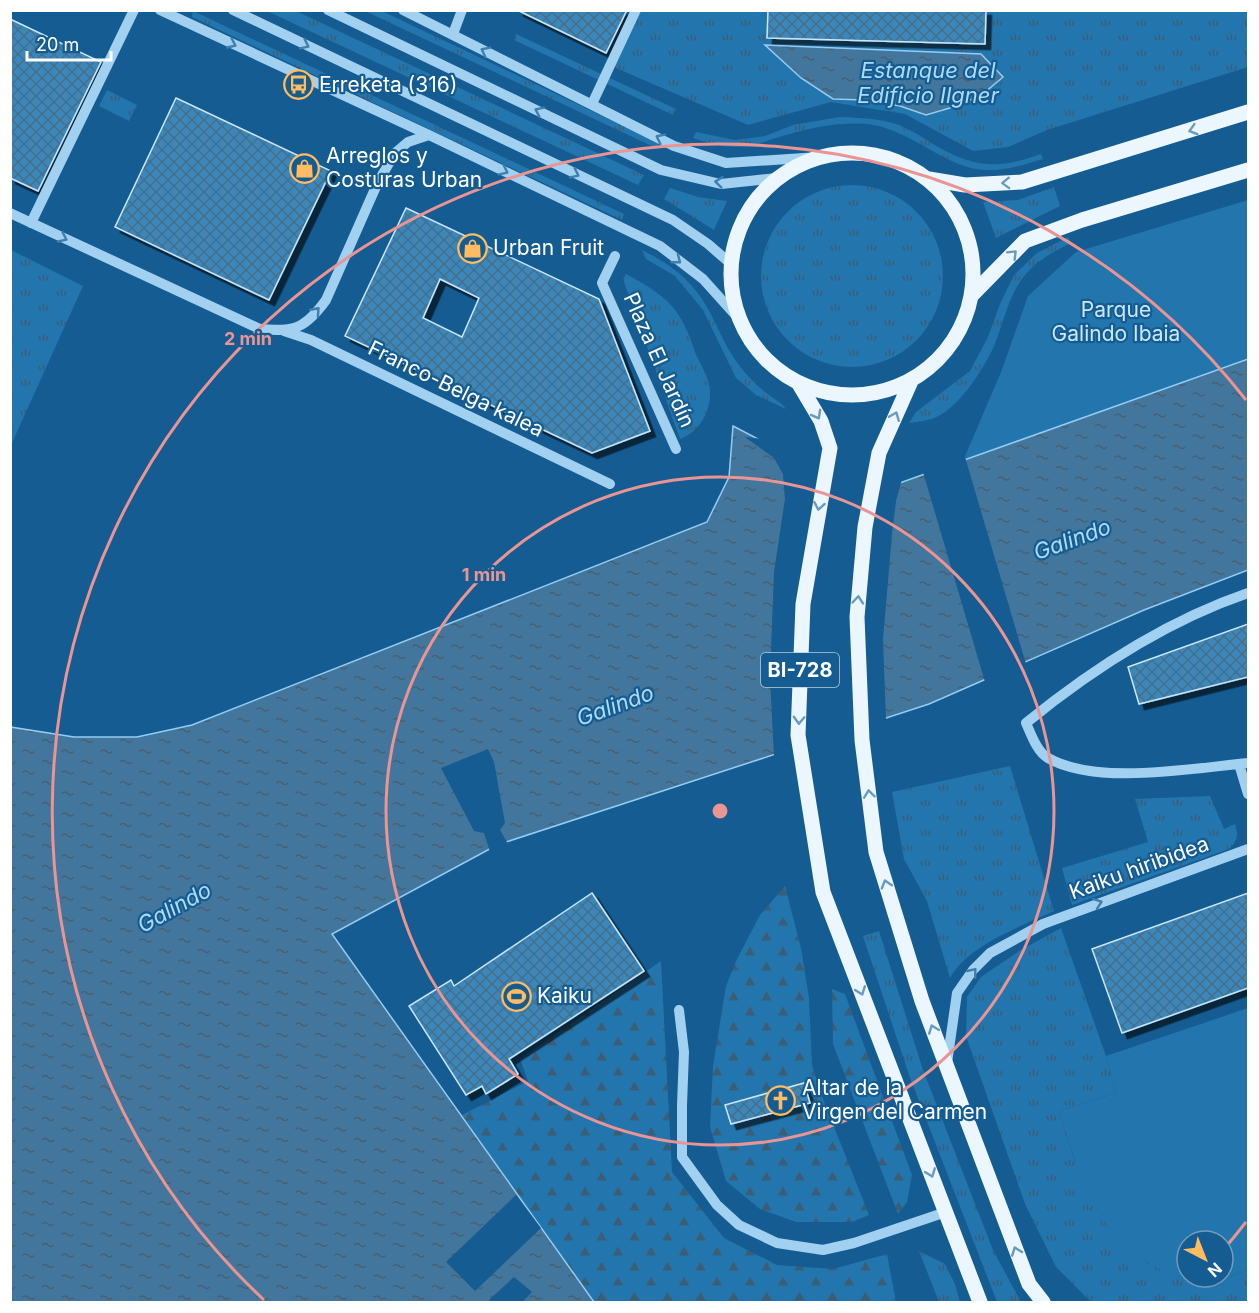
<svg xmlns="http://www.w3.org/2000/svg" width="1259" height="1313" viewBox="0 0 1259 1313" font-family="Inter,sans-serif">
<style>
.grass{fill:url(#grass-tufts)}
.forest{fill:url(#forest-firs)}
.park{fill:#2375ae}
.water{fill:url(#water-ripples);stroke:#93cdf4;stroke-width:1.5}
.pier{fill:#145c91}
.building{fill:url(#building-cross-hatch);stroke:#c8e7fc;stroke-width:1.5;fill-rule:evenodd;filter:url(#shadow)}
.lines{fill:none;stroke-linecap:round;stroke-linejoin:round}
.minor{stroke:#a1d0f1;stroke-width:10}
.major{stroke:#ebf6ff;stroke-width:15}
.oneway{stroke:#3e7fae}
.oneway2{stroke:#6a9abd}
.ring{fill:none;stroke:#ea9494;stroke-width:3}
.labels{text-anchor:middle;stroke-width:4.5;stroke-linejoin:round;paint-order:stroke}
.shield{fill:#145c91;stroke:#b8cede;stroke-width:1.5}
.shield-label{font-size:20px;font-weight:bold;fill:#fff}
.poi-label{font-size:21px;fill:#fff;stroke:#145c91;text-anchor:start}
.park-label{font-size:21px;fill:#c8e7fc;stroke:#145c91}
.street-label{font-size:21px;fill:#fff;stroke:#145c91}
.water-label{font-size:22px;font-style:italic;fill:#addaf8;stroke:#145c91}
.centre{fill:#ea9494;stroke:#145c91;stroke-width:3}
.ring-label{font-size:18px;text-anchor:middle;font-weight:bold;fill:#ea9494;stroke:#145c91;stroke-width:4.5;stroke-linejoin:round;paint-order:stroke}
</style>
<defs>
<pattern id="grass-tufts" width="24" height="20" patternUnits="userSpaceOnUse" patternTransform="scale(1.5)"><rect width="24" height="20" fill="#2375ae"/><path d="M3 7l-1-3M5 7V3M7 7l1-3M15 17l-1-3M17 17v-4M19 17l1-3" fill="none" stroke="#3a5e78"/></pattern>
<pattern id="forest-firs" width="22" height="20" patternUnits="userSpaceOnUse" patternTransform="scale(1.5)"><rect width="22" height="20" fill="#2375ae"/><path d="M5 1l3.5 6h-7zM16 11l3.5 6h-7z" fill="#3a5e78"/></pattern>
<pattern id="water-ripples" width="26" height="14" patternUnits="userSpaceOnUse" patternTransform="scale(1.5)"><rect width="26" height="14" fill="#43769d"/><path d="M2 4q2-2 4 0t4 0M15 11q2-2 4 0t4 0" fill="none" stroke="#485f70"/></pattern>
<pattern id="building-cross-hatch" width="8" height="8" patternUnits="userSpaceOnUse" patternTransform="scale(1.5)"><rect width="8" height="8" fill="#3d86b9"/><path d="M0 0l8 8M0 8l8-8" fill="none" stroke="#436f8d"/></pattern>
<filter id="shadow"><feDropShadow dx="5.5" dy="5.5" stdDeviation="0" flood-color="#0009"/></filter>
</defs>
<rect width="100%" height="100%" fill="#145c91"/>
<!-- grass -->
<path class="grass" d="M193 11 624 214 622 220 192 17Z
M267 11H296L644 175 638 185Z
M365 11H382L659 143 656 148Z
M635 11H1248V67L1047 130 1008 147 973 151 905 114 831 102 748 125 609 65Z
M516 34 676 109 673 115 514 40Z
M107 90 137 105 129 121 99 106Z
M840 117C860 118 880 118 899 125 914 131 926 140 940 148 978 169 1001 168 1041 154L1043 159C1023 165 1005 171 985 170 947 169 909 128 867 124 841 122 814 127 790 134 772 138 756 147 737 147 722 147 707 143 693 138L696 132 735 140 765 136 793 125Z
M761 276a91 91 0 1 1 182 0a91 91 0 1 1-182 0Z
M1054 187 1060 206 996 238 983 202 1018 200Z
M670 188 698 197 727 201 714 230 664 199Z
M1068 237 1071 243C1051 253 1032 263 1020 282 1007 301 1003 325 994 346 983 370 958 410 932 419 924 421 916 422 909 423L916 412 970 371 988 337 1000 304 1014 275 1037 253Z
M11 250 83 286 11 445Z
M642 250C666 262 687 276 702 299 716 320 723 345 739 365 747 376 757 386 769 395 775 400 781 402 786 409L756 395 736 378 703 310 675 276 646 259Z
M626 274C641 282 657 291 669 303 682 316 689 334 695 352 700 364 710 379 710 391 711 412 699 432 680 439L623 279Z
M1010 766 1054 911C1020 927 968 945 950 978L927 901 904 859 892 792Z
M1210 796 1224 829 1235 824C1239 835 1237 842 1229 849L1072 905 1062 868 1148 842 1135 799Z
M1061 928 1106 1056 1116 1093 1059 1111 1074 1158 1097 1209 1147 1263 1183 1278 1231 1276 1248 1270V1302H1091L1056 1267 1025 1204 966 1036 967 997 981 977 1019 951Z
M879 931 923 1070 993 1250 1021 1302H997L909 1075 863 936Z
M919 1251 945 1264 955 1284 960 1302H939Z"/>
<!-- forest -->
<path class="forest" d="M785 886 801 948 809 998 812 1065 821 1094 869 1215 852 1222H796L760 1209 726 1181 710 1127 713 1066 726 986 736 961 760 915Z
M661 961 672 1172 724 1238 777 1265 833 1269 887 1254 896 1302H594L516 1195 462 1115 528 1081 520 1059Z
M832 989 845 994 912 1175 907 1202 898 1214 833 1044Z"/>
<!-- park -->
<path class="park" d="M1248 200V359L963 461 1001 372 1028 296 1076 252Z
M1248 1008V1270L1231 1276 1223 1277V1241H1187V1277H1213C1204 1277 1191 1280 1181 1277 1103 1255 1081 1181 1059 1111L1116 1093 1106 1056Z"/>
<!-- water -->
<path class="water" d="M765 45 981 54 1003 77 984 93 960 105 926 115 900 106 865 100 833 99 801 78Z
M1248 359V570L1144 610 929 704 497 845 332 934 594 1302H11L10 727 74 737H137L192 725 707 522 729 477 733 426 866 495Z"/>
<!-- pier -->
<path class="pier" d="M745 437 765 439 866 492 902 479 896 501 892 534 883 639 886 721 774 757 770 677 774 572 785 499 783 474 774 458Z
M965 457 1026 664 985 682 923 472Z
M488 749 494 762 505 823 500 830 508 844 490 852 484 833 474 831 441 768Z
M516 1195 541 1228 475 1291 446 1262Z
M514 1277 532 1292 522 1302H492L489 1300Z"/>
<!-- building -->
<path class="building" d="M517 10H627L606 53Z
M768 10H986L985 44 767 38Z
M10 19 101 62 38 191 10 178Z
M176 98 331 171 269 300 115 227Z
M406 208 599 299 650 431 592 453 345 336ZM440 279 479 298 462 337 423 318Z
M1248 624V677L1139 704 1128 667Z
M592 893 644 971 509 1059 518 1074 486 1094 482 1086 466 1095 409 1006 451 980 454 986Z
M1248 893V988L1122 1033 1092 949Z
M804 1083 810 1103 731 1124 725 1105Z"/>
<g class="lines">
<!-- minor -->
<path class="minor" d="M160 10 429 135 660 246 703 279 738 318
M233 10 673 220 708 244 731 264
M328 10 661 170 721 184 777 178
M403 10 674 146 726 163 819 157
M453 34 462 10
M592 104 636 10
M10 213 260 329C294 332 305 329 326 300L378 182 395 153 408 142 429 135
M31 223 134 10
M615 256 602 283 676 449
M284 331 311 340 610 484
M1248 593C1169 620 1091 670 1026 723 1031 734 1037 752 1048 758 1097 786 1193 768 1248 763
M1239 764 1248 794
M679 1010 684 1052 682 1105V1157L717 1205 739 1225 777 1243 823 1250 854 1243 946 1212
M947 1063 957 993 973 970 990 953 1043 924 1248 849"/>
<!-- major -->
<path class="major" d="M731 274a121 121 0 1 1 242 0a121 121 0 1 1-242 0Z
M929 179 965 185 1022 182 1248 112
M972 295 1025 241 1082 220 1248 170
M912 379 879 453 865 527 857 617 862 740 876 852 922 1001 1029 1284 1043 1302
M799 384 821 421 830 448 803 604 798 735 823 892 980 1302"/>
</g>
<!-- one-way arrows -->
<defs><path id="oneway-chevron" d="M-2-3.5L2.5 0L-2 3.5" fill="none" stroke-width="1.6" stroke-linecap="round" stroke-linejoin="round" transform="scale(1.5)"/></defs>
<g class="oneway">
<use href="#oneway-chevron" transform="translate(232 44) rotate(25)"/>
<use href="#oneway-chevron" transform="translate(305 45) rotate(26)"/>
<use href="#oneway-chevron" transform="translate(485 51) rotate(-153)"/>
<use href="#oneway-chevron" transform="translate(539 111) rotate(-154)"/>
<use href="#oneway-chevron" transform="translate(660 138) rotate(-153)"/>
<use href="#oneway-chevron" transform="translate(504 171) rotate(26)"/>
<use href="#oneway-chevron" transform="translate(575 174) rotate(26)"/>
<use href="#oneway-chevron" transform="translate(719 182) rotate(-174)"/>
<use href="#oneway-chevron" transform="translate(63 238) rotate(25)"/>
<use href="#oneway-chevron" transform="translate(677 260) rotate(38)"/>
<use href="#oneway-chevron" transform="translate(316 311) rotate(-48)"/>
<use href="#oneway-chevron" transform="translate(1098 903) rotate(-20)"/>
<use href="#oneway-chevron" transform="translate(973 972) rotate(-51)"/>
</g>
<g class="oneway2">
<use href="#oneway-chevron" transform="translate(1193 130) rotate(163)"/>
<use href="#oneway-chevron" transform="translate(1006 183) rotate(178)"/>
<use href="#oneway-chevron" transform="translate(1013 254) rotate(-45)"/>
<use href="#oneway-chevron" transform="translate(817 415) rotate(61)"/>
<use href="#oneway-chevron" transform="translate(895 416) rotate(-68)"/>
<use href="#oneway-chevron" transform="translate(819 506) rotate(100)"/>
<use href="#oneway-chevron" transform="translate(858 600) rotate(-85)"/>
<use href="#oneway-chevron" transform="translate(799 720) rotate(92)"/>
<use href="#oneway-chevron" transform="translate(869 794) rotate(-97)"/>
<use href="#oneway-chevron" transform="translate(886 884) rotate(-107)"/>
<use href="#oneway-chevron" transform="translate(861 991) rotate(69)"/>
<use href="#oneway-chevron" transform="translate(933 1029) rotate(-111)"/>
<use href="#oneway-chevron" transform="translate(931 1173) rotate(69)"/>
<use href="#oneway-chevron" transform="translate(1016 1251) rotate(-111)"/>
</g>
<!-- distance rings -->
<g class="ring">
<circle cx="720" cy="811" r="334"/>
<path d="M1246 1222A668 668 0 0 1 1224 1249M264 1300A668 668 0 1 1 1246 400"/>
</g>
<!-- icons -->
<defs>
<symbol id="bus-ring" viewBox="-11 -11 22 22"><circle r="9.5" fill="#145c91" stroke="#ffbc61" stroke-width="1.5"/><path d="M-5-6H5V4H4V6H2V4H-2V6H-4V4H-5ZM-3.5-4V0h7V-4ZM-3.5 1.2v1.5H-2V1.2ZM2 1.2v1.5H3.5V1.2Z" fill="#ffbc61"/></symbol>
<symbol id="shop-ring" viewBox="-11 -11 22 22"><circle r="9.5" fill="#145c91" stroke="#ffbc61" stroke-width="1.5"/><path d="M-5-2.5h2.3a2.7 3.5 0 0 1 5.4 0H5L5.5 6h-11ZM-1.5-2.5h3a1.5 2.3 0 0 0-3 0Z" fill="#ffbc61"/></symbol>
<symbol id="stadium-ring" viewBox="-11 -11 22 22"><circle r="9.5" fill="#145c91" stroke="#ffbc61" stroke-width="1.5"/><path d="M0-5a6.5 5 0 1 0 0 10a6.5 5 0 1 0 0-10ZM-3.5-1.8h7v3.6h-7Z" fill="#ffbc61"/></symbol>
<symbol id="church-ring" viewBox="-11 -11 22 22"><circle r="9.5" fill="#145c91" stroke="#ffbc61" stroke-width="1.5"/><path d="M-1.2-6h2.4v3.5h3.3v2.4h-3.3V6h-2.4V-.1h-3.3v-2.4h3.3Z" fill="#ffbc61"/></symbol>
</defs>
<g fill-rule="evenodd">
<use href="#bus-ring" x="282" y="68" width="33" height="33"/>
<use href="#shop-ring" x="288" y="152" width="33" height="33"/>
<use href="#shop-ring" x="456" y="232" width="33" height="33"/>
<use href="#stadium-ring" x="500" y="980" width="33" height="33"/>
<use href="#church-ring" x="764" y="1084" width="33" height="33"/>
</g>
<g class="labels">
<!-- shield labels -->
<rect class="shield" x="761" y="653" width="78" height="34" rx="4.5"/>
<g class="shield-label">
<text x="800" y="677">BI-728</text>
</g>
<!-- poi labels -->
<g class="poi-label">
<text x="319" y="92">Erreketa (316)</text>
<text x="326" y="163">Arreglos y<tspan x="326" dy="24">Costuras Urban</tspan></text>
<text x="493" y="255">Urban Fruit</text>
<text x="537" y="1003">Kaiku</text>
<text x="802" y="1095">Altar de la<tspan x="802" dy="24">Virgen del Carmen</tspan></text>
</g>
<!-- park labels -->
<g class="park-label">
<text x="1116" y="317">Parque<tspan x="1116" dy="24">Galindo Ibaia</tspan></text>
</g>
<!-- street labels -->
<g class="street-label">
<text transform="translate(659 360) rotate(66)" y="7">Plaza El Jardín</text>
<text transform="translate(456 389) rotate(26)" y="7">Franco-Belga kalea</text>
<text transform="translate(1139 868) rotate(-20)" y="7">Kaiku hiribidea</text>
</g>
<!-- water labels -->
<g class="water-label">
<text x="928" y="78">Estanque del<tspan x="928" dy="25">Edificio Ilgner</tspan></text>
<text transform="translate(1072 539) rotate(-20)" y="8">Galindo</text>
<text transform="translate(615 705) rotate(-20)" y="8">Galindo</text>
<text transform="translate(174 907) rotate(-29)" y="8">Galindo</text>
</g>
</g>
<circle cx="720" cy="811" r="9" class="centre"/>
<g class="ring-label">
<text x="248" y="345">2 min</text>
<text x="484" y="581">1 min</text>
</g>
<!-- border -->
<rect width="1259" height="1313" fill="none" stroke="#ffffff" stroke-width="24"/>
<!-- north arrow -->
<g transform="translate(1205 1259) rotate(138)"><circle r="28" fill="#145c91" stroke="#729dbd" stroke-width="1.5"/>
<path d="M0-4.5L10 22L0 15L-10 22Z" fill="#ffbc61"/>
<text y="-9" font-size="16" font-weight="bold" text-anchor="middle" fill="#ffffff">N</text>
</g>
<!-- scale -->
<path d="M27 51v9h84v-9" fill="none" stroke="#ffffff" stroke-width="3"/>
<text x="36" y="51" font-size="18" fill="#ffffff" stroke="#145c91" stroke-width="4.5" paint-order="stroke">20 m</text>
</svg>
